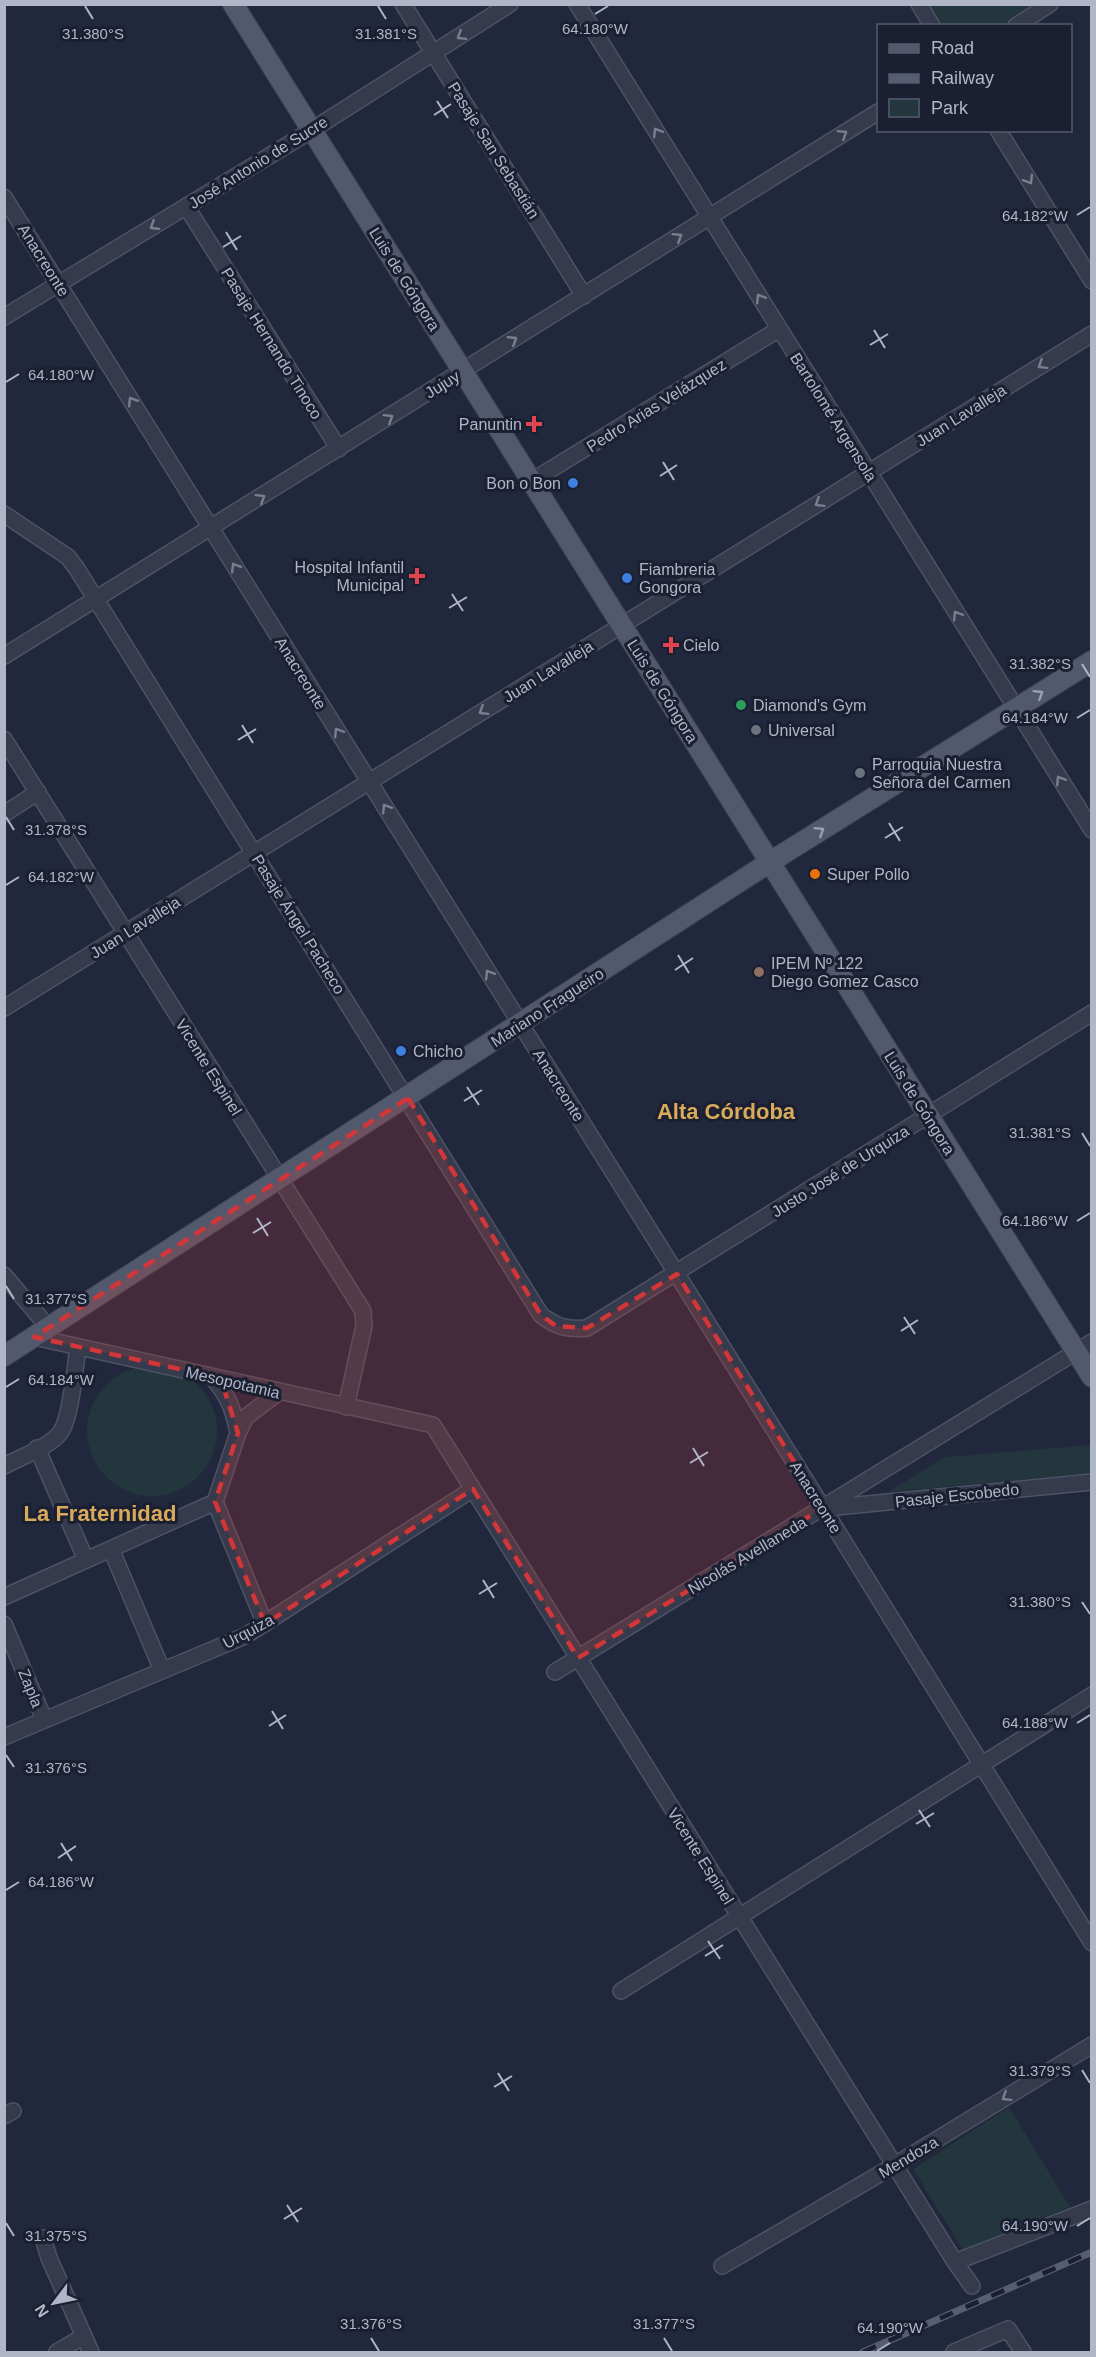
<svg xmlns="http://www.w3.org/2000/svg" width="1096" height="2357" viewBox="0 0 1096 2357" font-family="Arial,sans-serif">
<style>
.green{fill:#23353d}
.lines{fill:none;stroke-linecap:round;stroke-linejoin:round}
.minor-casing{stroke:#4d5264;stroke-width:18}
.major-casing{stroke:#3e4355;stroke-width:22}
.minor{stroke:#353a4c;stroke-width:15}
.major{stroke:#53596c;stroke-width:20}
.rail-casing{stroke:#575d73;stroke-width:7}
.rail{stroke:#1a1f31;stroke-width:4.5;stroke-dasharray:14;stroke-linecap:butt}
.oneway{stroke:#797e90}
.oneway2{stroke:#999eb1}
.marked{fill:#d23638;fill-opacity:0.2;stroke:#d23638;stroke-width:4.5;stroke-dasharray:12 8;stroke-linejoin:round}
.ticks{fill:none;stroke:#b0b5c8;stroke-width:2}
.health-dot{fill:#e0444e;stroke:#1a1f31;stroke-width:2}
.shop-dot{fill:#3f7fe0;stroke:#1a1f31;stroke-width:2}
.leisure-dot{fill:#2e9e5b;stroke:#1a1f31;stroke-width:2}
.worship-dot{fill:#6b7280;stroke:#1a1f31;stroke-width:2}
.food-dot{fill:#e8710a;stroke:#1a1f31;stroke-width:2}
.education-dot{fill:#8d6e63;stroke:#1a1f31;stroke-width:2}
.labels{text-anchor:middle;stroke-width:6;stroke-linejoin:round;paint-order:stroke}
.street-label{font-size:16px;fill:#b0b5c8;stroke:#1a1f31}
.poi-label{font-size:16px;fill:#b0b5c8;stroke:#1a1f31;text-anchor:start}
.district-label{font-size:22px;font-weight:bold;fill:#d9aa5a;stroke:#1a1f31}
.ticks-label{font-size:15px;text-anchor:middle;fill:#b0b5c8;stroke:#1a1f31;stroke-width:6;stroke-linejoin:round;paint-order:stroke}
</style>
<rect width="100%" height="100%" fill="#21273c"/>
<!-- green -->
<path class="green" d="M919 5H1050L1016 26 932 25Z
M87 1431a65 65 0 1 1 130 0a65 65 0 1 1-130 0Z
M1091 1445V1473L888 1492 945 1457Z
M1009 2107 1070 2207 963 2250 913 2169Z"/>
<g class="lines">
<defs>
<path id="minor" d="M403 4 584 296
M577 4 1092 830
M919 4 932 26
M1016 26 1050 4
M998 130 1092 281
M4 197 823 1508 1092 1943
M186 206 339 449
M4 317 312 130 510 4
M532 481 779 329
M4 514 68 557 77 569 541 1315C557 1327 567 1330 587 1328L1092 1013
M4 656 878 112
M4 739 363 1311 364 1326 346 1407
M4 814 38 792
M4 1008 1092 334
M4 1275 49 1328
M34 1337 433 1425 955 2262 972 2286
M211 1376C228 1395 233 1408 238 1433
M37 1448 86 1560
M4 1466C19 1458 51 1446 60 1433 71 1419 75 1367 78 1347
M826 1508 1092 1482
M111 1549 162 1670
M4 1597 215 1502
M4 1624 44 1719
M265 1624 215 1502 238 1433 246 1417 279 1392
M555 1672 1092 1342
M4 1737 245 1636 473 1489
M621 1991 1092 1695
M4 2116 13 2111
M43 2238 49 2258 91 2352
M955 2262 1092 2209
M722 2266 895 2165 1092 2045
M57 2352 84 2336
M954 2352 1008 2329 1023 2352"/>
<path id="major" d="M233 4 1092 1377
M4 1356 770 862 1092 661"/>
</defs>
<!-- minor casing -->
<use href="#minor" class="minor-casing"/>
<!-- major casing -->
<use href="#major" class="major-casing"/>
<!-- minor -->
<use href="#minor" class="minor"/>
<!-- major -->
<use href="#major" class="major"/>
<defs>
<path id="rail" d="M863 2352 1092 2252"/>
</defs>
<!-- rail casing -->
<use href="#rail" class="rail-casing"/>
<!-- rail -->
<use href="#rail" class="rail"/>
</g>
<!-- one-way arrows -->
<defs><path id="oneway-chevron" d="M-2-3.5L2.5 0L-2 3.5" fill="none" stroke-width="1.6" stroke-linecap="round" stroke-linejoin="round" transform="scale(1.5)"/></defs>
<g class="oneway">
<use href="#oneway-chevron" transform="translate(461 36) rotate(148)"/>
<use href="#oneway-chevron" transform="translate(657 132) rotate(-122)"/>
<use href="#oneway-chevron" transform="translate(843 134) rotate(-32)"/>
<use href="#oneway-chevron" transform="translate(1029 180) rotate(58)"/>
<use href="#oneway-chevron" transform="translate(154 226) rotate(148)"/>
<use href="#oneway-chevron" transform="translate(678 237) rotate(-32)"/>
<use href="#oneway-chevron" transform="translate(760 298) rotate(-122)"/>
<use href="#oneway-chevron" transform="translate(513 340) rotate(-32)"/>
<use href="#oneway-chevron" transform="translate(1042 365) rotate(148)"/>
<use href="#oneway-chevron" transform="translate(132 401) rotate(-122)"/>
<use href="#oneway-chevron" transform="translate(389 418) rotate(-32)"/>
<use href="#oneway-chevron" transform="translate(261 498) rotate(-32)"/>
<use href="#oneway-chevron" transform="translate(819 503) rotate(148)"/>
<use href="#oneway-chevron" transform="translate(235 567) rotate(-122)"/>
<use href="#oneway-chevron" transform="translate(957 615) rotate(-122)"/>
<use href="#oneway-chevron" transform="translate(483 711) rotate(148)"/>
<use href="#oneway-chevron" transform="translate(338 732) rotate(-122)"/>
<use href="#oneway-chevron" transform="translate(1060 780) rotate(-122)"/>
<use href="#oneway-chevron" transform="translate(386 808) rotate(-122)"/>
<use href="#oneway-chevron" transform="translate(489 974) rotate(-122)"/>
<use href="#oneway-chevron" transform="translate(1006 2097) rotate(148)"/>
</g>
<g class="oneway2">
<use href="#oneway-chevron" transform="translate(1039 694) rotate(-32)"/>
<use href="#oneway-chevron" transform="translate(820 831) rotate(-32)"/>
</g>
<!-- marked area -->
<path class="marked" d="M408 1098 541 1315 556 1326 587 1328 677 1274 823 1508 578 1658 473 1489 265 1624 215 1502 238 1433 225 1392 211 1376 34 1337Z"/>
<!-- ticks -->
<path class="ticks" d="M85 6 93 19M378 6 386 19M595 14 608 6M437 101 448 118M434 115 451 104M1077 215 1090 207M226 232 237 250M223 247 241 236M874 330 885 348M870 345 888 334M6 382 19 374M663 462 674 480M660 476 677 465M452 594 463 611M449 608 467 597M1082 664 1090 677M1077 718 1090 710M242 725 253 743M238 740 256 729M6 817 14 830M889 823 900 841M885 838 903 827M6 885 19 877M678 955 689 973M675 970 693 958M467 1087 479 1105M464 1101 482 1090M1082 1133 1090 1146M257 1218 268 1236M1077 1221 1090 1213M253 1233 271 1222M6 1286 14 1299M904 1317 915 1334M901 1331 918 1320M6 1387 19 1379M693 1448 704 1466M690 1463 708 1452M483 1580 494 1598M479 1594 497 1583M1082 1602 1090 1614M272 1711 283 1729M1077 1723 1090 1715M269 1726 286 1715M6 1755 14 1767M919 1810 930 1827M916 1824 934 1813M61 1843 72 1861M58 1858 76 1846M6 1890 19 1882M708 1941 720 1959M705 1956 723 1945M1082 2070 1090 2083M498 2073 509 2091M494 2087 512 2076M287 2205 298 2222M284 2219 302 2208M6 2223 14 2236M1077 2226 1090 2218M371 2338 379 2351M664 2338 672 2351M877 2351 890 2343"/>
<!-- markers -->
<g class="health-dot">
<path d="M531 415h6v6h6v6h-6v6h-6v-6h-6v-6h6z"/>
<path d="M414 567h6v6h6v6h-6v6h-6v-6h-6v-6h6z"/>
<path d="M668 636h6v6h6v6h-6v6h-6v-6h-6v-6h6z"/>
</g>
<g class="shop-dot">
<circle cx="573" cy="483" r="6"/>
<circle cx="627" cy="578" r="6"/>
<circle cx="401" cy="1051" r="6"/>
</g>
<circle class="leisure-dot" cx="741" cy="705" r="6"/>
<g class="worship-dot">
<circle cx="756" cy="730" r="6"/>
<circle cx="860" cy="773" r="6"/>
</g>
<circle class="food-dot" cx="815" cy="874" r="6"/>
<circle class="education-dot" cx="759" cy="972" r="6"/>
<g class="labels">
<!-- street labels -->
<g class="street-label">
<text transform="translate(494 150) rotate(58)" y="6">Pasaje San Sebastián</text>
<text transform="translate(258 162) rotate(-32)" y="6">José Antonio de Sucre</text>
<text transform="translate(44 260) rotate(58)" y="6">Anacreonte</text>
<text transform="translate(405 279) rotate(58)" y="6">Luis de Góngora</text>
<text transform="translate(272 343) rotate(58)" y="6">Pasaje Hernando Tinoco</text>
<text transform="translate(442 384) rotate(-32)" y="6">Jujuy</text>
<text transform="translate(656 405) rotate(-32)" y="6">Pedro Arias Velázquez</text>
<text transform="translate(961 415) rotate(-32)" y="6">Juan Lavalleja</text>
<text transform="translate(834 417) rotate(58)" y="6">Bartolomé Argensola</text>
<text transform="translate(548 671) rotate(-32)" y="6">Juan Lavalleja</text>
<text transform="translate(301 673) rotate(58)" y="6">Anacreonte</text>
<text transform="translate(663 691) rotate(58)" y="6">Luis de Góngora</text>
<text transform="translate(299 924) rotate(58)" y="6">Pasaje Ángel Pacheco</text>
<text transform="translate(135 927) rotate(-32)" y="6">Juan Lavalleja</text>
<text transform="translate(547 1007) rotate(-33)" y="6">Mariano Fragueiro</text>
<text transform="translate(209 1067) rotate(58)" y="6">Vicente Espinel</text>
<text transform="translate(559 1085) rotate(58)" y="6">Anacreonte</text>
<text transform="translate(920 1103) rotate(58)" y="6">Luis de Góngora</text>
<text transform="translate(840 1171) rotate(-32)" y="6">Justo José de Urquiza</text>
<text transform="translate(233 1382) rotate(13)" y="6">Mesopotamia</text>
<text transform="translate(957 1495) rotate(-6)" y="6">Pasaje Escobedo</text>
<text transform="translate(816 1497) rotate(58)" y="6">Anacreonte</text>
<text transform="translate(747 1555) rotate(-31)" y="6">Nicolás Avellaneda</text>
<text transform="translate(248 1631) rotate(-28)" y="6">Urquiza</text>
<text transform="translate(31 1688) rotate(68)" y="6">Zapla</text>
<text transform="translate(701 1856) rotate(58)" y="6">Vicente Espinel</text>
<text transform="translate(908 2157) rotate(-31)" y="6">Mendoza</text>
</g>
<!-- poi labels -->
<g class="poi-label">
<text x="522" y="430" text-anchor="end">Panuntin</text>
<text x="561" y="489" text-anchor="end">Bon o Bon</text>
<text x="404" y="573" text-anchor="end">Hospital Infantil<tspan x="404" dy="18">Municipal</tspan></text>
<text x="639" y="575">Fiambreria<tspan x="639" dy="18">Gongora</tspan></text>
<text x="683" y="651">Cielo</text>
<text x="753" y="711">Diamond's Gym</text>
<text x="768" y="736">Universal</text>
<text x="872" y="770">Parroquia Nuestra<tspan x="872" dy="18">Señora del Carmen</tspan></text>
<text x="827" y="880">Super Pollo</text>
<text x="771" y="969">IPEM Nº 122<tspan x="771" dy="18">Diego Gomez Casco</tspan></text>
<text x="413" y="1057">Chicho</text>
</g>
<!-- district labels -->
<g class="district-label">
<text x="726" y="1119">Alta Córdoba</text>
<text x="100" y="1521">La Fraternidad</text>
</g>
</g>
<g class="ticks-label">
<text x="595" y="34">64.180°W</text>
<text x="93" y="39">31.380°S</text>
<text x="386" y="39">31.381°S</text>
<text x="1035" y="221">64.182°W</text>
<text x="61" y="380">64.180°W</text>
<text x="1040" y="669">31.382°S</text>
<text x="1035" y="723">64.184°W</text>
<text x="56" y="835">31.378°S</text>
<text x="61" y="882">64.182°W</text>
<text x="1040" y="1138">31.381°S</text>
<text x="1035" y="1226">64.186°W</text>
<text x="56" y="1304">31.377°S</text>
<text x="61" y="1385">64.184°W</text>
<text x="1040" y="1607">31.380°S</text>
<text x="1035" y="1728">64.188°W</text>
<text x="56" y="1773">31.376°S</text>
<text x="61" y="1887">64.186°W</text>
<text x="1040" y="2076">31.379°S</text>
<text x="1035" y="2231">64.190°W</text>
<text x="56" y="2241">31.375°S</text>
<text x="371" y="2329">31.376°S</text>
<text x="664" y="2329">31.377°S</text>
<text x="890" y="2333">64.190°W</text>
</g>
<!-- border -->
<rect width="1096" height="2357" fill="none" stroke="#b0b5c8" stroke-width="12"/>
<!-- legend -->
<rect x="877" y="24" width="195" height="108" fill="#1a1f31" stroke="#565b6d" stroke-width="1.5"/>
<rect x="889" y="44" width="30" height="9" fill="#53596c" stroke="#565b6d" stroke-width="1.5"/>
<text x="931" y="54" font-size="18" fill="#b0b5c8">Road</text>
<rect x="889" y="74" width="30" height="9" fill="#575d73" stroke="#565b6d" stroke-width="1.5"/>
<text x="931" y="84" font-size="18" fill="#b0b5c8">Railway</text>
<rect x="889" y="99" width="30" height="18" fill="#23353d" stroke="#565b6d" stroke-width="1.5"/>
<text x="931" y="114" font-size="18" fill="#b0b5c8">Park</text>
<!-- north arrow -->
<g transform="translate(54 2303) rotate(238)" stroke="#1a1f31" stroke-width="4.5" paint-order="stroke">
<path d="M0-4.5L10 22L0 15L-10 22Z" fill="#b0b5c8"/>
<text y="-9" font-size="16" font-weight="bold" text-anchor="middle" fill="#b0b5c8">N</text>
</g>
</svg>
